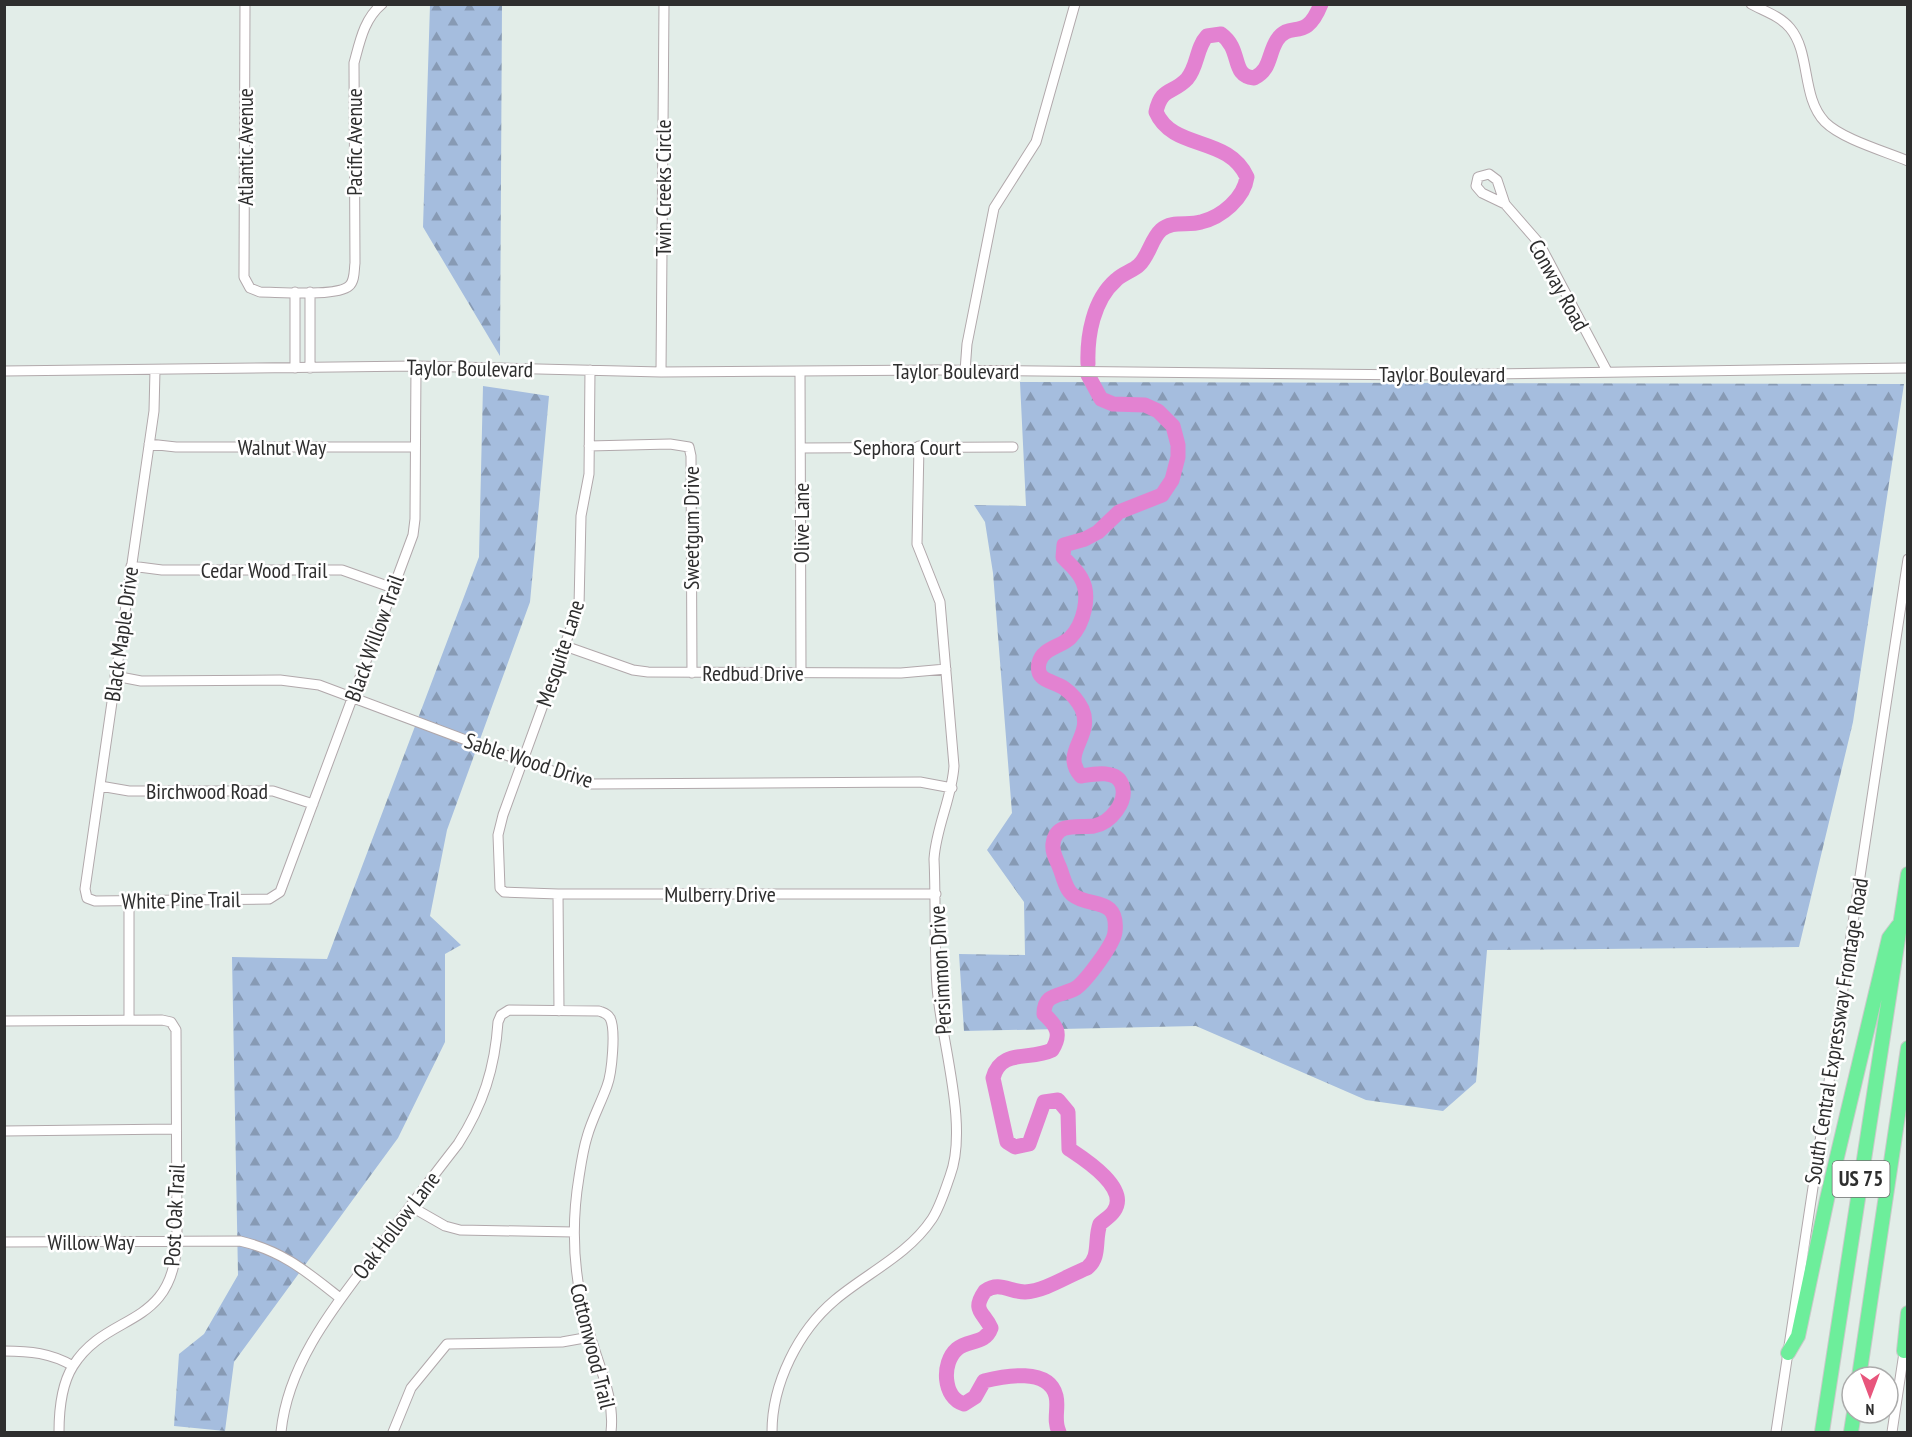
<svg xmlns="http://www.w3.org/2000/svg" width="1912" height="1437" viewBox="0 0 1912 1437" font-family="'PT Sans Narrow',sans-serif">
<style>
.forest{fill:url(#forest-firs)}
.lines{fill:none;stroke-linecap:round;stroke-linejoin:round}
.river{stroke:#e382d1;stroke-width:15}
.minor-casing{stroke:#b1a8ab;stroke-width:11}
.highway-casing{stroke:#c9c9c9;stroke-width:16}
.minor{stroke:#fff;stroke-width:9}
.highway{stroke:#6dee9b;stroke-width:14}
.labels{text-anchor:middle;stroke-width:5;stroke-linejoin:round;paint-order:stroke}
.shield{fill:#fff;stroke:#6d6d6d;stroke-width:1.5}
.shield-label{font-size:21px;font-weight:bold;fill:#2e2e2e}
.street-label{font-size:22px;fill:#2e2e2e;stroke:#fff}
</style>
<defs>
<pattern id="forest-firs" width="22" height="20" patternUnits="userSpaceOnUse" patternTransform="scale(1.5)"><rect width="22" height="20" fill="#a5bdde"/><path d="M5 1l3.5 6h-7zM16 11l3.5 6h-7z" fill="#879ab4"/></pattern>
</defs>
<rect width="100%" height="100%" fill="#e2ede8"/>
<!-- forest -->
<path class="forest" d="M430 5H502L500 356 423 227Z
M1020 382 1904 384 1853 722 1799 947 1487 950 1476 1082 1443 1111 1366 1100 1196 1026 964 1031 959 954 1025 955 1024 902 987 850 1012 813 993 573 985 522 974 505 1026 506Z
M483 386 549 396 530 602 447 830 430 916 461 945 445 954V1042L398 1138 234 1362 225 1431 174 1426 179 1354 204 1334 238 1275 232 957 327 959 479 557Z"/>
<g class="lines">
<!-- river -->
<path class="river" d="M1088 364C1087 336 1093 300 1116 280 1123 273 1133 271 1139 265 1149 256 1151 239 1161 230 1172 220 1188 226 1201 222 1222 217 1244 198 1247 177 1228 135 1173 151 1156 112 1161 87 1173 94 1187 79 1198 66 1196 48 1207 36L1221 34C1243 50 1230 76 1254 78 1271 70 1268 54 1277 40 1291 19 1305 44 1321 4
M1059 1432C1053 1420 1059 1408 1056 1396 1049 1367 1004 1376 984 1381L975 1397 964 1404C943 1398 941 1363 957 1349 968 1339 985 1345 991 1328 984 1312 971 1311 985 1291 999 1281 1010 1292 1025 1292 1045 1291 1069 1275 1087 1268 1101 1257 1094 1240 1100 1224 1104 1220 1111 1216 1114 1211 1130 1188 1084 1159 1069 1149L1068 1112 1058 1100 1044 1102 1029 1144 1015 1147 1007 1142 993 1078C1001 1048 1030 1061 1052 1050 1062 1034 1057 1026 1044 1014 1044 992 1061 997 1076 988 1086 981 1114 944 1115 932 1119 896 1089 908 1073 895 1065 889 1063 875 1059 866 1056 859 1052 852 1053 844 1056 821 1079 828 1094 826 1110 823 1128 802 1122 785 1117 769 1093 774 1081 776 1060 752 1094 737 1082 709 1078 701 1071 693 1064 688 1053 680 1035 682 1039 663 1042 648 1061 647 1070 638 1084 624 1091 595 1081 578 1077 570 1069 564 1063 557L1064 545 1085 539 1098 532 1119 512 1162 495 1172 480 1178 457V445L1173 426 1158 411 1145 405 1113 404 1101 399 1088 375"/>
<defs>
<path id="minor" d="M245 4 244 277 250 288 260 292C279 292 337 297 349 286 355 281 354 270 355 263L354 63C360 41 364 19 382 4
M1751 4C1764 11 1780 16 1790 28 1811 53 1801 97 1825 122 1842 139 1884 151 1908 161
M1489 174 1497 180 1505 204 1482 193 1476 186 1478 177Z
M1505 204 1539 243 1607 371
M295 292V368
M310 292V368
M155 370 154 411 85 889 87 898 95 901 269 899 280 892 413 535 415 519 416 366
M590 370 589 474 581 516 579 606 503 815 498 835 500 888 504 892 558 894H936
M4 371 416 366 661 372 937 370 1418 375 1908 368
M965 371 967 344 994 208 1036 142 1075 4
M661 372 664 4
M800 373 801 674
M149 444 176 447H415
M589 446 670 444 689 447 691 456 692 673
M801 448 1013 447
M131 566 162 570H342L393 588
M565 646 633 670 648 672 901 673 946 669
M115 676 141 681 280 680 319 685 522 761 592 784 920 782 952 788
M100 786 129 791H273L313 804
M558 894 559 1011
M129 901V1020
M4 1021 162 1020 171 1022 176 1030 177 1241C173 1330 107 1311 73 1366 61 1385 59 1410 59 1432
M4 1131 176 1129
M410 1206 445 1226 460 1230 574 1232
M4 1242 240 1241C283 1251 307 1272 340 1298
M4 1351C30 1351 51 1353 73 1366
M281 1432C288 1363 334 1307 375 1253 402 1217 430 1180 458 1144 483 1105 495 1068 498 1022L501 1015 509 1010 599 1011C604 1013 607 1013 610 1018 616 1029 612 1073 607 1086 601 1103 592 1119 587 1137 583 1150 581 1164 579 1177 570 1231 574 1283 590 1335 599 1367 615 1398 611 1432
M393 1432 411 1388 447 1344 562 1342 590 1337
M772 1432C772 1384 798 1331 835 1300 867 1273 908 1255 932 1219 940 1207 945 1190 950 1176 969 1126 941 1041 937 987 934 944 936 902 934 859 936 827 952 798 954 766L940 602 917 544 919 446
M1776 1432 1908 559
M1892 1432 1905 1346"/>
<path id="highway" d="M1904 1351 1908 1313
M1788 1353 1798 1336 1827 1199 1889 938 1898 926
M1859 1377 1908 1048
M1822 1432 1908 874
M1851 1432 1854 1413"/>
</defs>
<!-- minor casing -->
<use href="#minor" class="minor-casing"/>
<!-- highway casing -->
<use href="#highway" class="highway-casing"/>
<!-- minor -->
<use href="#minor" class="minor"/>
<!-- highway -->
<use href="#highway" class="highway"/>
</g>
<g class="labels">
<!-- shield labels -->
<rect class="shield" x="1832.5" y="1161" width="57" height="36" rx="4.5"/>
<g class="shield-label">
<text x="1861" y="1186">US 75</text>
</g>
<!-- street labels -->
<g class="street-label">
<text transform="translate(354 142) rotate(-90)" y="8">Pacific Avenue</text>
<text transform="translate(245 147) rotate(-90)" y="8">Atlantic Avenue</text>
<text transform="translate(663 188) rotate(-90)" y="8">Twin Creeks Circle</text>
<text transform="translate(1559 285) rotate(61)" y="8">Conway Road</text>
<text transform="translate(470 368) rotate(1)" y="8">Taylor Boulevard</text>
<text x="956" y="379">Taylor Boulevard</text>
<text x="1442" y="382">Taylor Boulevard</text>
<text x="282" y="455">Walnut Way</text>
<text x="907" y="455">Sephora Court</text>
<text transform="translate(801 523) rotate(-90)" y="8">Olive Lane</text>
<text transform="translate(691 528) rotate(-90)" y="8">Sweetgum Drive</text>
<text x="264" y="578">Cedar Wood Trail</text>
<text transform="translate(121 634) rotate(-82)" y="8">Black Maple Drive</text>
<text transform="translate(374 638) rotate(-70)" y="8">Black Willow Trail</text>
<text transform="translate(560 653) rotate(-72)" y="8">Mesquite Lane</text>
<text x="753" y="681">Redbud Drive</text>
<text transform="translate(529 760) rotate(18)" y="8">Sable Wood Drive</text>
<text x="207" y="799">Birchwood Road</text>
<text x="720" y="902">Mulberry Drive</text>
<text transform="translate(181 900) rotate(-1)" y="8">White Pine Trail</text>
<text transform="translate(940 970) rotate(-93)" y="8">Persimmon Drive</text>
<text transform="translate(1836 1031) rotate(-81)" y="8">South Central Expressway Frontage Road</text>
<text transform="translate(174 1215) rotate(-87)" y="8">Post Oak Trail</text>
<text transform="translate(396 1225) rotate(-53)" y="8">Oak Hollow Lane</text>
<text x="91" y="1250">Willow Way</text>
<text transform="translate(593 1346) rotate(76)" y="8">Cottonwood Trail</text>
</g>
</g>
<!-- border -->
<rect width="1912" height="1437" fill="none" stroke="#2e2e2e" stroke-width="12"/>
<!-- north arrow -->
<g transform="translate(1870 1395) rotate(180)"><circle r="28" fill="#ffffff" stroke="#ababab" stroke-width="1.5"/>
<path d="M0-4.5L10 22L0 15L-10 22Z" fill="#e8557c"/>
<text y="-9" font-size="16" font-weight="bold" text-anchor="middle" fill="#2e2e2e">N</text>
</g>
</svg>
